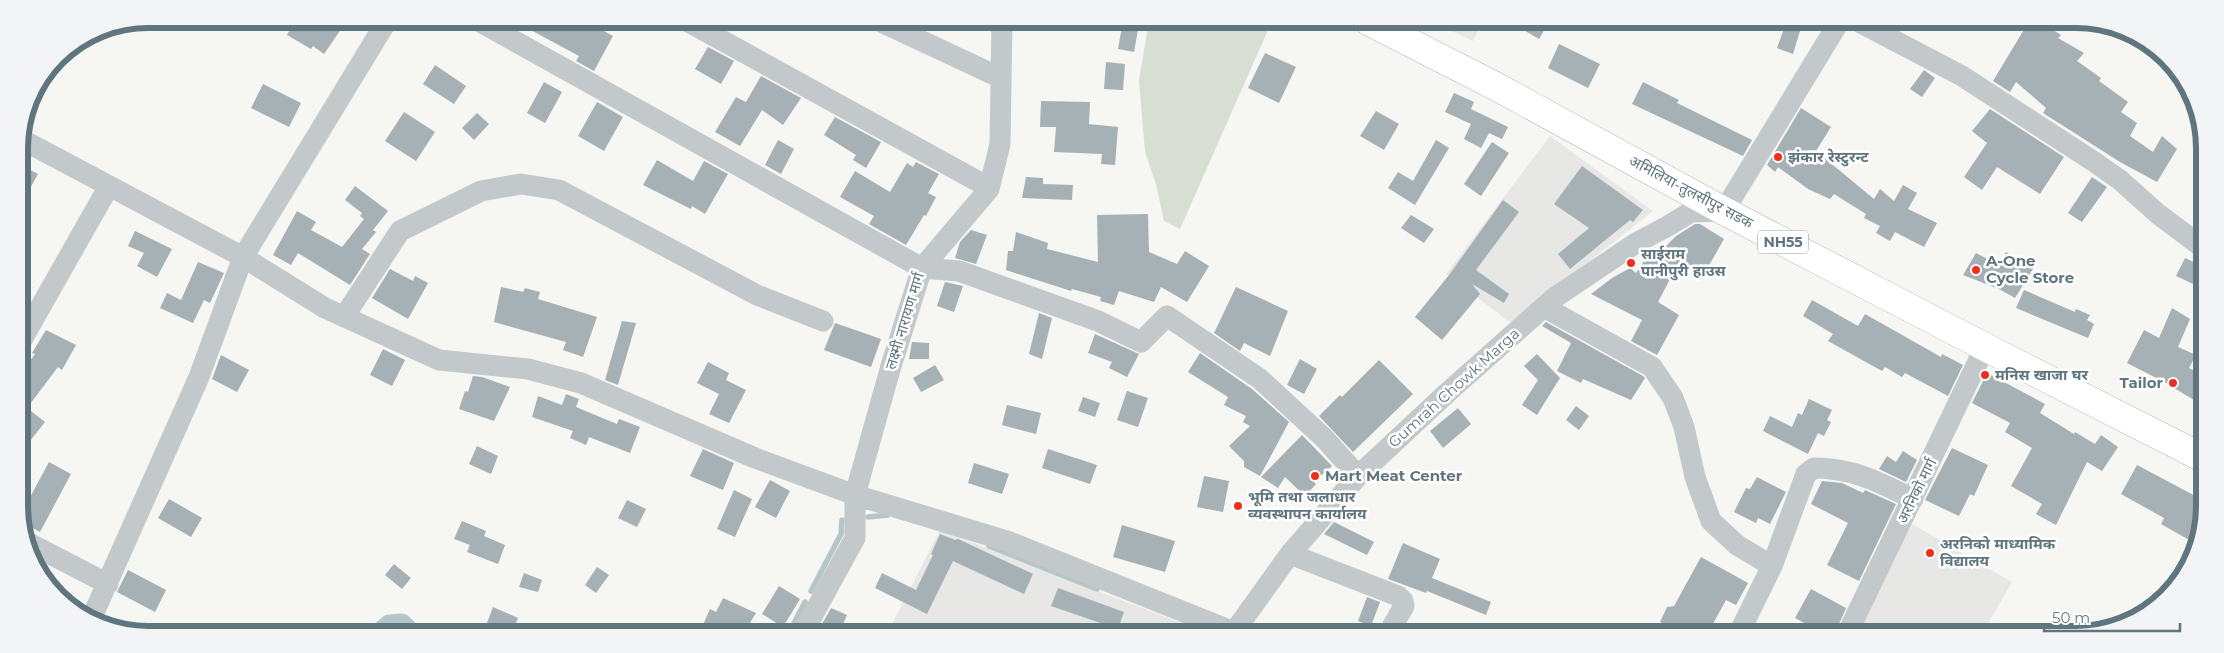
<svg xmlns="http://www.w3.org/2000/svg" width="2224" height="653" viewBox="0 0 2224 653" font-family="Montserrat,'Noto Sans Devanagari',sans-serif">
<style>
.built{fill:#e7e7e6}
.green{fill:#d8ded3}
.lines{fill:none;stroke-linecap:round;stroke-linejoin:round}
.stream{stroke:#b6c6c8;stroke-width:5.5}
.canal{stroke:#b6c6c8;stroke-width:19}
.building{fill:#a5b1b5}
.primary-casing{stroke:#b4babc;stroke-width:29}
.street{stroke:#c3c8ca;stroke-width:21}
.primary{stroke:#fff;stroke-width:28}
.poi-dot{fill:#ec301c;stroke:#fff;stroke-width:2}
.labels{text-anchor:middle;stroke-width:5;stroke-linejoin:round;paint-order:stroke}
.shield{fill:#fff;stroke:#8f9fa5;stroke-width:1}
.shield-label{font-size:14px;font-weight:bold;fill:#5f767f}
.poi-label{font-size:15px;font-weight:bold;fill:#5f767f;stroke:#fff;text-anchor:start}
.street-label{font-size:15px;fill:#5f767f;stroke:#fff}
.rim{fill:none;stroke:#5f767f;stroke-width:6}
</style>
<rect width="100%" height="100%" fill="#f6f6f2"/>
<!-- built -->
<path class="built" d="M1433 22H1483L1473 41Z
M1550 136 1653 211 1511 323 1446 274Z
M1912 524 2012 582 1982 634H1855Z
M940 530 1204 632H888Z"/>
<!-- green -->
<path class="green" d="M1149 21H1272L1180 229 1164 221 1156 184 1145 152 1139 80Z"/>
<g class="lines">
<!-- stream -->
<path class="stream" d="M868 517 888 515
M989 546 1097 589
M811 591 841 534 842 520
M790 631 805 602"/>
<!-- canal -->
<path class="canal" d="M382 630 389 624 402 623 410 631"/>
</g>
<!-- building -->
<path class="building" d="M296 19H348L324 54 313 46 311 49 287 35Z
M512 20H584L613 36 594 71 576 61 579 56Z
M1123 21 1139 24 1134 52 1118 49Z
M1510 22H1549L1539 39Z
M2028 23H2043L2061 35 2058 38 2084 53 2077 61 2101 78 2099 81 2128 102 2121 112 2137 123 2130 136 2153 152 2162 136 2177 149 2157 182 2120 162 2043 113 2046 108 2016 82 2010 92 1993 81Z
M1785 26 1800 31 1793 54 1777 48Z
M1559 44 1600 64 1588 88 1548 68Z
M708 47 734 61 721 84 695 69Z
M1265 53 1296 67 1279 103 1248 88Z
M1106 62 1125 64 1123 90 1104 89Z
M435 65 466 86 454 104 423 84Z
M1924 70 1935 78 1922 97 1910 89Z
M761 76 801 98 783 125 762 110 740 146 715 132 736 97 746 102Z
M544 82 562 92 545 123 527 113Z
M1643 82 1679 100 1677 103 1752 140 1743 156 1632 104Z
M263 84 301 103 289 127 251 108Z
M1454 93 1474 102 1471 109 1508 127 1502 139 1489 133 1481 148 1464 139 1471 124 1445 112Z
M1041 101 1090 102 1089 124 1118 127 1115 165 1101 164 1102 154 1054 152 1056 127H1040Z
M597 102 623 117 604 151 578 136Z
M1801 108 1831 127 1816 151 1874 199 1880 189 1894 201 1903 185 1917 193 1908 209 1937 223 1924 247 1895 232 1890 241 1876 233 1880 226 1864 218 1866 214 1834 194 1830 199 1808 189 1778 167 1775 172 1767 165Z
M1990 109 2064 157 2040 194 1997 167 1982 190 1964 177 1987 143 1972 131Z
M1376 111 1399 124 1384 150 1360 136Z
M404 112 435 132 416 161 385 141Z
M477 113 489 124 474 140 462 128Z
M835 117 881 142 866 168 853 160 856 155 824 135Z
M778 140 794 149 781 174 765 165Z
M1436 140 1449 148 1415 205 1388 188 1398 172 1413 181Z
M1492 142 1509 153 1481 196 1464 184Z
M657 160 693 181 704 161 728 174 705 214 692 206 691 209 643 185Z
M916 162 939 174 928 193 936 197 926 216 924 215 906 245 869 224 874 216 840 197 855 171 890 192 907 163 913 167Z
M19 164 38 174 19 208Z
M1582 166 1643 210 1633 222 1630 220 1570 269 1558 254 1589 228 1554 204Z
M1026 177 1043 178V184L1073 185 1072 200 1022 198Z
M2092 177 2107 187 2082 222 2068 213Z
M355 186 388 211 373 230 376 232 362 249 370 254 350 285 298 253 291 265 273 255 297 211 316 222 311 230 342 247 364 219 360 216 362 213 345 200Z
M1503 200 1519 212 1476 270 1509 294 1504 303 1472 284 1480 294 1442 340 1415 317 1449 275Z
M1148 214 1149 252 1177 264 1185 251 1209 266 1187 302 1161 287 1154 302 1119 291 1114 305 1100 301 1101 297 1072 289 1071 291 1006 270 1008 251H1013L1016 232 1048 243 1047 249 1098 262 1097 215Z
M1411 215 1434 229 1424 243 1401 228Z
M1695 224H1700L1724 239 1703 276 1679 262 1658 302 1679 315 1657 355 1631 341 1642 320 1591 294 1612 278 1630 268 1636 273 1653 248 1655 247 1661 251 1676 236Z
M971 230 987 235 976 264 955 258 960 242Z
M135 231 172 249 157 277 137 266 144 253 128 246Z
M2006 252 2034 267 2015 298 1999 289 1963 275 1976 253 1999 265Z
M2185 258 2202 266V288L2176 276Z
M198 262 224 273 210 303 204 300 193 323 160 308 167 293 181 300Z
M390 269 413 281 415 276 428 283 408 319 372 298Z
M945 282 963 286 954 312 937 306Z
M501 287 523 292 525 288 540 292 538 299 597 317 583 357 563 350 566 342 494 322Z
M1236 287 1288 311 1270 356 1244 343 1240 351 1214 333Z
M2024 290 2075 312 2076 309 2090 315 2087 320 2094 324 2088 338 2016 308Z
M1812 300 1858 326 1865 314 1941 357 1942 354 1963 365 1948 396 1905 373 1902 377 1885 367 1882 371 1828 341 1833 334 1803 316Z
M2172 308 2190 319 2178 347 2196 355 2189 368 2197 372 2202 362V405L2166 383 2127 363 2144 330 2159 338Z
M1039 313 1052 318 1042 359 1029 354Z
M622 321 636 323 618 385 605 380Z
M1546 322 1643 376 1645 378 1631 400 1583 379 1581 383 1557 371 1571 343 1542 326Z
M835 323 881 339 871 367 824 350Z
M46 330 76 345 62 370 58 367 27 408 45 422 30 441 21 434 20 375 35 354 32 353Z
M1095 334 1139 354 1127 377 1109 368 1112 362 1088 353Z
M912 342 929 343V359H909Z
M383 349 405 360 392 386 370 375Z
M1200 353 1252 389 1289 422 1260 476 1244 467V461L1229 446 1250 426 1243 422 1246 416 1224 405 1228 397 1188 372Z
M1537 354 1560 378 1537 415 1522 405 1538 380 1524 366Z
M221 355 249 370 237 392 212 379Z
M1300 359 1317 369 1304 394 1287 385Z
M1379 360 1413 394 1353 452 1319 416 1340 395 1342 397Z
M708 362 729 373 726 380 746 390 729 423 709 414 719 394 697 383Z
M935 365 944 380 921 392 913 378Z
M1987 373 2045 404 2040 413 2074 434 2075 432 2095 444 2101 435 2118 447 2102 471 2087 462 2056 525 2036 514 2042 504 2011 486 2032 448 2005 432 2010 423 1972 403Z
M473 376 482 377 510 387 494 421 459 409 465 391 468 392Z
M1127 391 1148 398 1138 427 1117 420Z
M566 394 579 399 576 407 617 424 619 419 640 427 630 453 589 437 586 445 570 438 573 431 532 417 538 396 562 405Z
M1083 397 1100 403 1095 417 1078 411Z
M1809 399 1832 410 1827 420 1831 422 1824 436 1818 433 1808 454 1763 431 1770 416 1792 427 1798 413 1802 415Z
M1007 405 1041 413 1036 434 1002 425Z
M1576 406 1589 416 1579 430 1566 420Z
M1458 408 1471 424 1443 448 1430 431Z
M1302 435 1332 466 1314 482 1316 484 1305 496 1285 477 1278 488 1261 477Z
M477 446 498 456 491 474 469 464Z
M1952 448 1988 465 1974 496 1970 494 1959 516 1925 500Z
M703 449 734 463 723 490 690 476Z
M1048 449 1097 465 1090 484 1042 468Z
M1903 451 1917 460 1906 482 1879 469 1887 456 1896 462Z
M49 462 71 474 40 532 21 522V514Z
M974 463 1009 474 1002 494 968 483Z
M2137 465 2201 499V524L2191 541 2161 524 2164 518 2121 494Z
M1204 476 1229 481 1223 512 1197 507Z
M1757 477 1786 492 1770 524 1758 518 1756 523 1734 512 1746 488 1750 489Z
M770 480 790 491 776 518 755 507Z
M1822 481 1842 483 1863 493 1865 490 1896 504 1859 581 1827 565 1848 523 1811 504Z
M734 490 752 499 735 537 717 529Z
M169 499 202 518 191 537 158 518Z
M627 500 646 509 637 527 618 518Z
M462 521 486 531 484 536 505 545 498 564 467 552 470 545 454 539Z
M1334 522 1374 542 1367 555 1324 534Z
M1122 525 1175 541 1165 572 1113 557Z
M940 534 955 540 958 539 1033 574 1024 594 953 561 927 614 875 588 882 573 916 590 933 555 931 554Z
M1403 543 1440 559 1432 578 1491 602 1486 615 1427 591 1426 593 1388 579Z
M1701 557 1748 583 1736 605 1726 600 1708 633H1685L1660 622 1667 607 1674 606Z
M394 564 411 578 402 589 385 575Z
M597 567 609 575 596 593 585 585Z
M128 570 166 590 155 612 117 592Z
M524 573 542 580 538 592 519 587Z
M779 586 800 599 783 627 762 614Z
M1058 588 1124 612 1118 629 1051 606Z
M1811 589 1846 608 1835 633H1823L1795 618Z
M1367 597 1380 602 1371 626 1358 621Z
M723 598 756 613 745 631H718L703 625 710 609 716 612Z
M493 607 518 618 513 631 487 623Z
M831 608 847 615 840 631H818Z"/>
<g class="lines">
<defs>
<path id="primary" d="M1368 21 1499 88 1724 211 1985 347 2201 457"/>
</defs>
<!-- primary casing -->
<use href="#primary" class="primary-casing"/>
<!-- street -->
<path class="street" d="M475 19 922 268 959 271 1098 321 1141 342 1167 316 1260 379 1324 438 1358 476
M685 20 988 187
M877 20 1001 78
M1861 23 1962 76 2093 161 2120 180 2158 214 2202 247
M19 138 243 257 325 308 439 360 528 369 581 383 755 458 855 495 1007 541 1234 632
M1544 307 1652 367 1673 398 1684 427 1695 477 1711 521 1737 545 1772 566
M344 317 400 231 481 191 521 184 559 190 757 295 823 321
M20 343 109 186
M27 542 108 584
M1290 554 1398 596 1403 601 1404 606 1393 625 1395 633
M92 617 199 377 243 257 388 19
M804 631 855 538V495L891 366 922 268 989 189 1000 144 1002 21
M1234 632 1290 554 1358 476 1447 393 1554 298 1636 243 1668 226 1691 212 1724 211 1839 22
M1739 633 1772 566 1806 474 1814 468C1853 468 1879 482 1913 499
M1847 634 1985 347"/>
<!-- primary -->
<use href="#primary" class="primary"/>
</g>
<!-- markers -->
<g class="poi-dot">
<circle cx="1778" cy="157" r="5"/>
<circle cx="1631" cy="263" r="5"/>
<circle cx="1976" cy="270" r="5"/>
<circle cx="1985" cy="375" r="5"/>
<circle cx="2173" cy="383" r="5"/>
<circle cx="1315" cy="476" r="5"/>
<circle cx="1238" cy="506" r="5"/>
<circle cx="1930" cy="553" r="5"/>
</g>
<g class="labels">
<!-- shield labels -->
<rect class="shield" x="1758" y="230.5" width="50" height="23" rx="4"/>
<g class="shield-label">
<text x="1783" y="247">NH55</text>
</g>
<!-- poi labels -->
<g class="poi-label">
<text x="1788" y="162">झंकार रेस्टुरन्ट</text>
<text x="1641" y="259">साईराम<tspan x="1641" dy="17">पानीपुरी हाउस</tspan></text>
<text x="1986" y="266">A-One<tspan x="1986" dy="17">Cycle Store</tspan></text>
<text x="1995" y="380">मनिस खाजा घर</text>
<text x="2163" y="388" text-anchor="end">Tailor</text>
<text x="1325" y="481">Mart Meat Center</text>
<text x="1248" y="502">भूमि तथा जलाधार<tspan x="1248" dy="17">व्यवस्थापन कार्यालय</tspan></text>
<text x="1940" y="549">अरनिको माध्यामिक<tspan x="1940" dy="17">विद्यालय</tspan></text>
</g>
<!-- street labels -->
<g class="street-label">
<text transform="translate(1691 192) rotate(28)" y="5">अमिलिया-तुलसीपुर सडक</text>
<text transform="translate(905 321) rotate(-73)" y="5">लक्ष्मी नारायण मार्ग</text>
<text transform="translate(1454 388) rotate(-42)" y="5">Gumrah Chowk Marga</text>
<text transform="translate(1917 491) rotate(-64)" y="5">अरनिको मार्ग</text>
</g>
</g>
<!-- crop -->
<path d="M0 0H2224V653H0ZM148 28H2076A120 120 0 0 1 2196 148V506A120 120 0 0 1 2076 626H148A120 120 0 0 1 28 506V148A120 120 0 0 1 148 28Z" fill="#f2f4f5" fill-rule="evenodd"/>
<path class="rim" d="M148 28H2076A120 120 0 0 1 2196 148V506A120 120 0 0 1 2076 626H148A120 120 0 0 1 28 506V148A120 120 0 0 1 148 28Z"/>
<!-- scale -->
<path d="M2044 623v8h136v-8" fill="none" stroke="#5f767f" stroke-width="2.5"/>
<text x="2052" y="623" font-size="15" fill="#5f767f" stroke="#ffffff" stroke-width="4" paint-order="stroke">50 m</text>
</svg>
